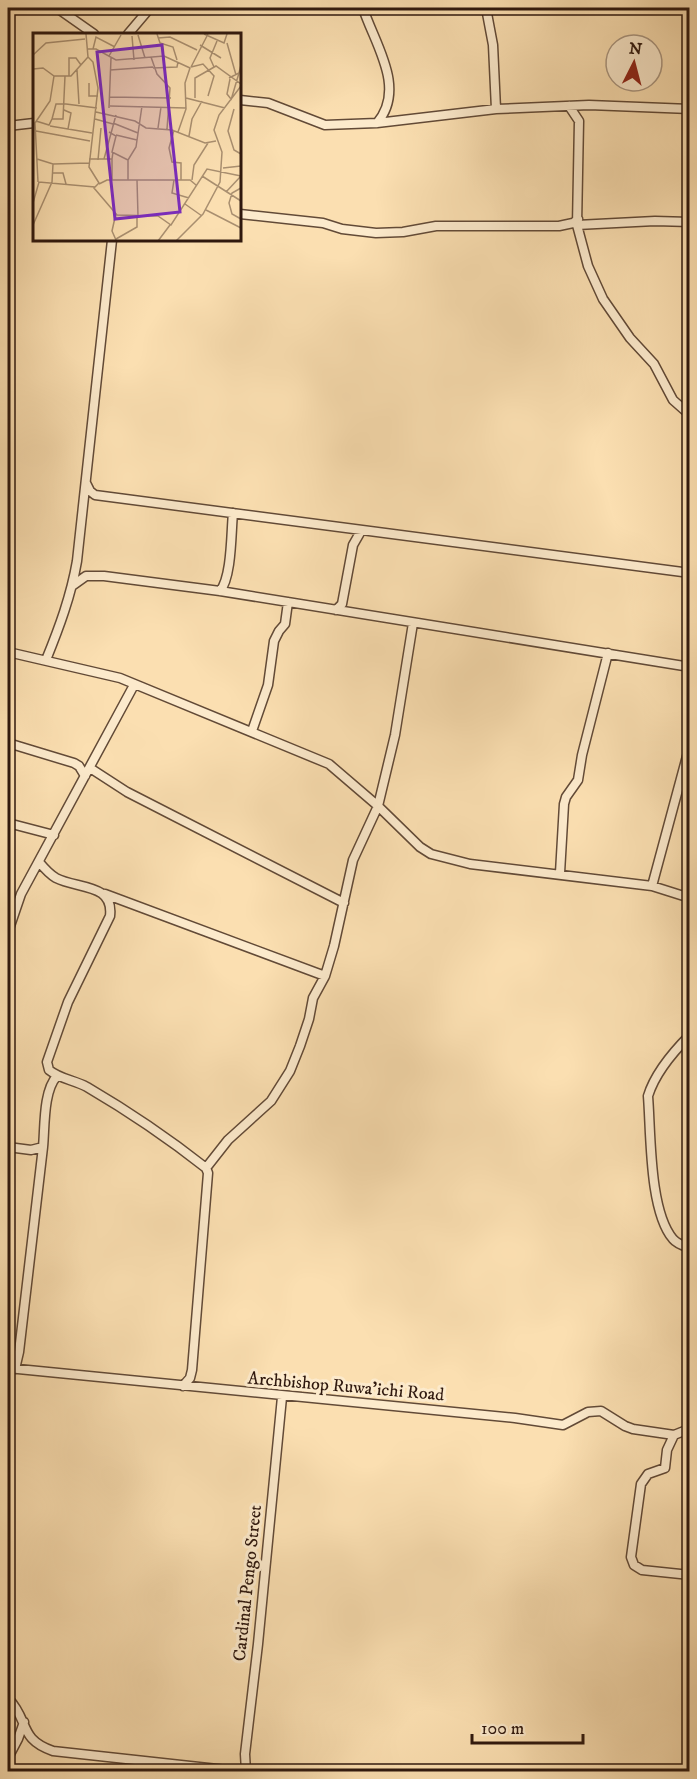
<svg xmlns="http://www.w3.org/2000/svg" width="697" height="1779" viewBox="0 0 697 1779" font-family="'IM FELL DW Pica',serif">
<style>
.lines{fill:none;stroke-linecap:round;stroke-linejoin:round}
.minor-casing{stroke:#624a37;stroke-width:11}
.minor{stroke:#fceacc;stroke-width:8}
.labels{text-anchor:middle;stroke-width:6;stroke-linejoin:round;paint-order:stroke}
.street-label{font-size:18px;fill:#2f180e;stroke:#fceacc}
.inset-road{fill:none;stroke:#a98f70;stroke-width:1.5}
.view{fill:#7b2cbf;fill-opacity:0.15;stroke:#7b2cbf;stroke-width:3}
.inset-edge{fill:none;stroke:#2f180e;stroke-width:3}
</style>
<rect width="100%" height="100%" fill="#fbdfb1"/>
<filter id="stains"><feTurbulence type="fractalNoise" baseFrequency=".00333" numOctaves="4"/><feColorMatrix values="0 0 0 0 .2 0 0 0 0 .09 0 0 0 0 .02 0 0 0 .5 -.17"/></filter>
<radialGradient id="worn" r=".72"><stop offset=".6" stop-color="#630" stop-opacity="0"/><stop offset="1" stop-color="#630" stop-opacity=".3"/></radialGradient>
<g class="lines">
<defs>
<path id="minor" d="M57 8 94 34
M363 8C374 43 407 88 377 123
M486 8 493 45 496 109
M128 34 150 8
M240 100 268 103 325 125 377 123 496 109 589 105 690 109
M569 106 579 121 577 225 588 266 603 299 630 338 654 364 673 400 690 415
M8 126 34 123
M240 214 323 223 342 229 376 233 403 232 436 226H559L573 223 578 219
M577 225 655 221 690 222
M86 483 90 491 95 495 690 573
M72 586 86 576H104L220 591 690 667
M220 591C232 577 231 532 233 513
M336 610 342 604 353 545 361 531
M8 652 120 678 329 764 378 806 420 847 431 854 470 864 652 886 690 898
M46 660C59 628 71 596 77 561L112 240
M252 731 268 685 274 641 279 631 285 624 288 602
M8 743 74 763 79 766 85 776
M90 768 127 792 344 903
M8 823 54 835
M39 862C44 868 49 874 56 878 77 889 114 883 110 916L68 1002 47 1062 49 1070C60 1079 74 1080 87 1087 128 1111 168 1138 206 1168L208 1173 192 1370 190 1378 183 1386
M560 873 564 804 566 797 578 780 582 755 608 653
M652 886 690 745
M105 894 325 976
M8 932 21 894 134 685
M690 1035C673 1052 655 1073 648 1096 651 1133 649 1211 673 1239 677 1244 684 1246 690 1248
M8 1147 31 1150 43 1147C45 1127 43 1091 57 1076
M206 1168 228 1140 271 1101 290 1071 300 1046 309 1019 313 998 325 976 334 946 353 860 378 806 395 735 413 623
M8 1368 515 1418 563 1425 588 1412 601 1411 625 1426 633 1429 674 1435
M15 1369 19 1352 43 1147
M690 1433 684 1431 674 1435 667 1450 665 1468 648 1474 641 1484 631 1557 634 1565 642 1570 690 1575
M8 1698C30 1721 18 1739 53 1751L245 1772
M8 1758 18 1739 24 1722
M246 1772 245 1754 258 1644 282 1397"/>
</defs>
<!-- minor casing -->
<use href="#minor" class="minor-casing"/>
<!-- minor -->
<use href="#minor" class="minor"/>
</g>
<g class="labels">
<!-- street labels -->
<g class="street-label">
<text transform="translate(346 1386) rotate(5)" y="6">Archbishop Ruwa'ichi Road</text>
<text transform="translate(247 1583) rotate(-84)" y="6">Cardinal Pengo Street</text>
</g>
</g>
<!-- overview -->
<g transform="translate(33 33)">
<rect width="208" height="208" fill="#fbdfb1"/>
<path class="inset-road" d="M53 1 55 24 60 29 65 55 56 134 66 150 61 155 84 182 125 183 138 192 174 136 208 143M124 1 127 10 140 14 144 27M171 1 191 10 194 1M105 2 112 25M99 3 101 27M125 5 137 4 164 17M194 10 203 42M167 12 188 25M54 16H63L83 27 131 23 157 35 152 50 153 76 145 99M60 16 63 4 82 14M0 22 13 10 52 6M76 23 88 2M118 24 124 41 137 55 134 96M158 34 170 31 181 43 175 63M158 34 175 1M181 34 177 25 184 8M120 35 144 34 145 29M0 36 10 35 21 43H38L55 24M44 37 46 71M77 37 120 34M36 43V25H43L48 32M196 45 206 40 208 32M197 46 194 61 198 66M56 50V63H65M77 64 138 65M153 65 192 75M162 65V45L183 33 208 51M198 67 206 40M33 71 64 75M77 73 153 75M76 75 78 25M201 76 195 98 201 117 208 121M31 77 38 80 35 96M63 79 102 88 113 95 139 97 172 110 183 108M19 86 23 71H33M62 86 80 91M3 88 16 92 19 86H30L32 43M80 90 105 100M17 93 59 100M125 95 128 74M141 97 136 115 139 129 148 130V147M3 98 57 108M76 99 83 103 79 119 95 127V147M83 102 104 107M156 103 159 86 169 68M4 126 20 131 56 130M56 126H79L80 119M71 126 83 82M65 127 68 95M95 127 103 114 109 73M190 135 208 133M20 140H30L33 151M169 143 208 168M79 147V126M104 147 105 183M159 147 161 132 175 110M5 149 2 90 17 68 21 43M66 151 74 147H141M208 155 199 160 196 170 199 181 208 186M193 159 208 143M156 165 139 160 141 147H157L163 152M0 170 6 149 62 154M152 171 169 183M173 177 208 195M0 192 19 149 20 131M83 206 104 194V183M83 207 79 198 83 180M125 208 137 192M143 208 170 181 187 149 189 119 181 97 186 82 208 53"/>
<path class="view" d="M129 12 147 179 82 186 64 19Z"/>
<rect width="208" height="208" class="inset-edge"/>
</g>
<!-- margin -->
<rect width="697" height="1779" fill="none" stroke="#fbdfb1" stroke-width="30"/>
<rect x="9" y="9" width="679" height="1761" fill="none" stroke="#2f180e" stroke-width="3"/>
<rect x="15" y="15" width="667" height="1749" fill="none" stroke="#2f180e" stroke-width="1.5"/>
<!-- north arrow -->
<g transform="translate(634 63) rotate(6)"><circle r="28" fill="#fceacc" stroke="#aa9680" stroke-width="1.5"/>
<path d="M0-4.5L10 22L0 15L-10 22Z" fill="#8f2418"/>
<text y="-9" font-size="16" font-weight="bold" text-anchor="middle" fill="#2f180e">N</text>
</g>
<!-- scale -->
<path d="M472 1734v9h111v-9" fill="none" stroke="#2f180e" stroke-width="3"/>
<text x="481" y="1734" font-size="18" fill="#2f180e" stroke="#fceacc" stroke-width="4.5" paint-order="stroke">100 m</text>
<rect width="100%" height="100%" filter="url(#stains)"/>
<rect width="100%" height="100%" fill="url(#worn)"/>
</svg>
